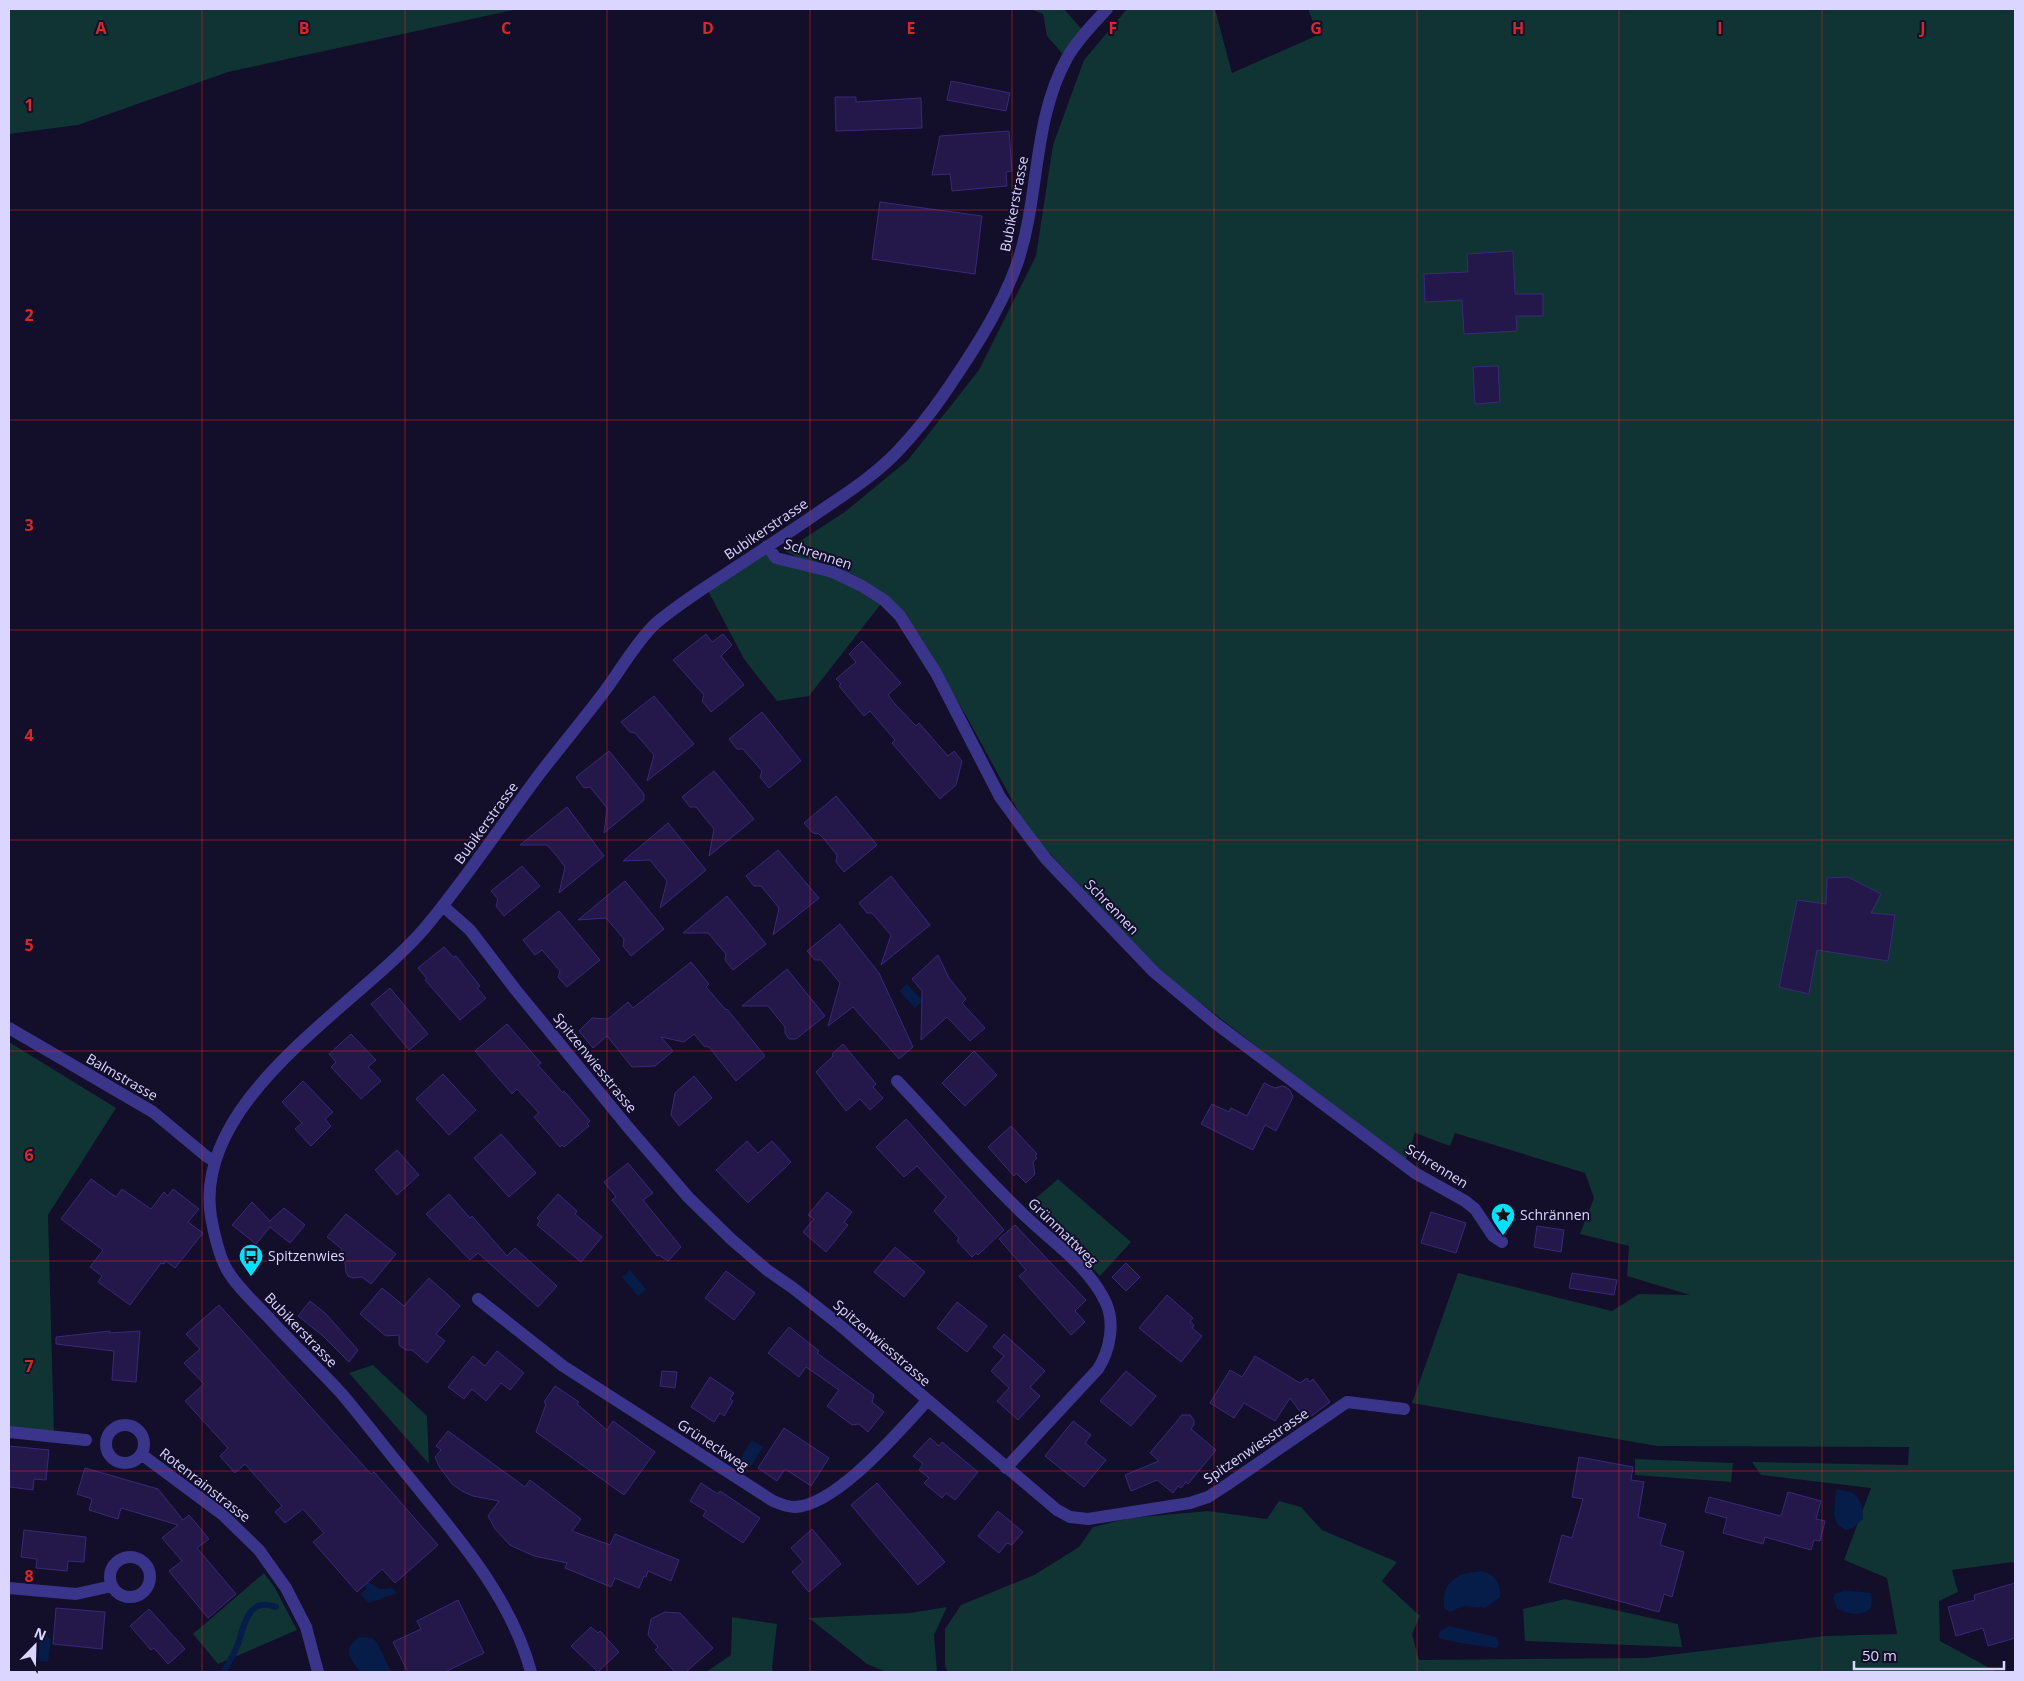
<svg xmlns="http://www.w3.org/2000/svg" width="2024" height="1681" viewBox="0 0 2024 1681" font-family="'Open Sans',sans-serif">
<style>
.green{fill:#103333}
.water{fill:#061d49}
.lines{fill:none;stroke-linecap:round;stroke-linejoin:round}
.stream{stroke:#061d49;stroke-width:6}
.building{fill:#24184b;stroke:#3a2979}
.minor{stroke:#3a358b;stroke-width:12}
.grid{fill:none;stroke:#d62828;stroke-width:1;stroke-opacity:0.55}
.labels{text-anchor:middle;stroke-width:4;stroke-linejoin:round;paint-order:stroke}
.street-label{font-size:14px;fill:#dbd6ff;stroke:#130e29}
.poi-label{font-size:14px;fill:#dbd6ff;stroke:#130e29;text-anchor:start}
.grid-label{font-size:16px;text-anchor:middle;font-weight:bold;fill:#d62828;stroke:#130e29;stroke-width:4;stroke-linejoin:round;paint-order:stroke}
</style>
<rect width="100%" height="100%" fill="#130e29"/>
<!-- green -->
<path class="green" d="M9 9H518L228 72 78 125 9 134Z
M1030 9H1064L1085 33 1067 59 1047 36 1043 14Z
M1127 9H1215L1232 73 1318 35 1308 9H2015V1567L2013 1562 1952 1570 1958 1592 1939 1601 1940 1641 1997 1672H948L945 1666V1629L961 1605 1034 1575 1079 1547 1093 1527 1130 1518 1208 1511 1267 1519 1279 1501 1301 1507 1322 1530 1397 1562 1382 1581 1420 1616 1412 1634 1419 1660 1645 1658 1825 1636 1897 1634 1887 1578 1844 1560 1871 1488 1761 1475 1752 1462 1908 1465 1909 1447 1657 1446 1412 1403 1458 1273 1612 1311 1639 1294 1690 1295 1627 1276 1629 1246 1580 1234 1594 1198 1585 1173 1455 1133 1450 1146 1415 1133 1405 1162 1158 970 1029 831 968 719 905 613 832 562H807L785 551 846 511 908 460 979 370 1036 256 1053 145 1084 60Z
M767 546 776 558 833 572 884 600 809 696 777 701 744 659 706 587Z
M9 1042 116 1108 48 1215 54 1433 9 1428Z
M1058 1179 1131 1242 1100 1276 1062 1235 1030 1211 1029 1204Z
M373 1365 427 1416 429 1464 349 1373Z
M1635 1459 1733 1463 1731 1482 1635 1475Z
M264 1573 275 1588 297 1630 218 1664 193 1634Z
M1565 1599 1678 1624 1682 1647 1525 1641 1523 1609Z
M947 1607 934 1635 937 1672H886L867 1664 809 1618 910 1613Z
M732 1617 777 1624 772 1668 773 1672H706L731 1655Z"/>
<!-- water -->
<path class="water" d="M907 984 923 1001 915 1008 899 991Z
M630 1270 646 1289 638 1296 622 1277Z
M752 1440 763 1447 750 1468 739 1461Z
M1836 1490C1857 1490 1863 1499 1863 1519L1853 1528 1845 1530 1837 1524 1834 1515Z
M1482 1571C1496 1576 1500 1582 1500 1597L1486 1608 1463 1606 1450 1612 1444 1608C1441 1580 1458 1573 1482 1571Z
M368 1582 380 1589 392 1588 397 1593 369 1603 360 1594 367 1588 365 1585Z
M1845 1590 1870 1593 1872 1596 1871 1608C1860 1617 1848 1615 1837 1608L1833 1598 1835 1594Z
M1449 1626 1496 1637 1499 1643 1497 1648C1487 1647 1443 1641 1438 1637L1440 1631Z
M45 1634 51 1640 48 1662 38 1661 40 1638Z
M359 1637 372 1638 377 1642 391 1672H360C351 1659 341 1650 359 1637Z"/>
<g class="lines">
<!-- stream -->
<path class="stream" d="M223 1672C229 1663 234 1654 238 1644 244 1626 248 1596 276 1607"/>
</g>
<!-- building -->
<path class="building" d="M951 81 1010 93 1006 111 947 100Z
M835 97H856V102L921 98 922 128 836 131Z
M1009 131 1012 171 1006 172 1007 186 952 191 950 174 932 175 940 136Z
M880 202 982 216 975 274 872 259Z
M1513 251 1515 294H1543V316H1516L1517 331 1464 334 1462 300 1425 302 1424 274 1468 272 1467 254Z
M1498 366 1500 402 1475 404 1473 367Z
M706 634 712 642 723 634 732 645 721 656 744 685 711 712 702 701 704 695 673 660Z
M862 641 901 683 888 695 894 703 916 726 919 723 948 756 954 751 962 761 956 785 940 799 892 743 895 740 870 711 864 716 839 686 841 684 836 679 856 662 849 654Z
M654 696 694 744 647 781 654 755 635 733 630 732 621 722Z
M762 712 801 761 769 788 760 777 762 771 743 749H737L729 739Z
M609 751 644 794V800L604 833 607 808 590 787 584 788 576 777Z
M714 771 754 819 709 856 714 829 696 807H690L682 797Z
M836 796 877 845 844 872 836 862 837 855 825 840 819 834 813 833 804 823Z
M567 807 604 856 559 893 565 867 556 855 547 845H520Z
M668 823 706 870 660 908 667 881 650 860 623 861Z
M778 850 819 898 773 935 779 908 761 886H754L746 876Z
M522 866 540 886 504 916 496 906 498 899 491 891Z
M891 876 930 925 881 965 891 935 872 913H867L859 903Z
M1848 877 1881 894 1871 913 1895 915 1888 961 1817 950 1809 994 1779 987 1797 900 1826 904 1827 878Z
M625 881 664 929 631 956 623 946 624 939 606 918 578 920Z
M727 896 766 944 733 970 725 960 726 954 708 933H683Z
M559 911 600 960 567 987 558 977 560 971 542 950 535 955 523 940Z
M840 924 879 973 913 1047 899 1059 853 1007 828 1026 840 983 821 960H815L807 951Z
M444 947 453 957 456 956 480 986 477 988 486 998 460 1020 425 980 427 979 418 968Z
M938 955 949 978 966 999 962 1003 985 1028 970 1041 947 1017 921 1040 922 991 912 979Z
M691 962 709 984 706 987 726 1010 727 1009 765 1056 736 1081 709 1047 704 1046 694 1034 684 1042 661 1037 673 1051 655 1066 632 1067 607 1036 593 1048 579 1031 592 1018 608 1019 628 1002 633 1008Z
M787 969 825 1016 796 1039H789L785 1033V1027L768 1006H742Z
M390 988 428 1034 409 1050 371 1004Z
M507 1024 541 1063 538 1065 563 1093 564 1091 590 1121 587 1124 589 1126 564 1147 562 1145 560 1147 534 1117 539 1113 517 1089 512 1094 475 1051Z
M351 1034 376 1060 368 1067 381 1081 361 1099 331 1067 336 1062 329 1054Z
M843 1044 876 1084 873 1087 883 1098 870 1110 860 1099 846 1111 816 1072 833 1056 832 1054Z
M974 1051 997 1075 965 1106 942 1083Z
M443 1074 476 1110 449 1135 416 1099Z
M694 1076 712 1098 679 1126 671 1115 675 1093Z
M303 1081 333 1112 325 1119 331 1126 311 1146 295 1129 302 1123 282 1102Z
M1264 1083 1275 1088 1282 1086 1286 1087 1290 1090 1293 1097 1276 1131 1265 1125 1253 1150 1201 1124 1212 1104 1229 1112 1231 1108 1247 1116Z
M906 1119 1004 1230 978 1255 976 1253 972 1257 957 1241 959 1238 934 1211 946 1197 917 1166 904 1177 876 1147Z
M1011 1126 1037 1154 1035 1156 1037 1158 1033 1162 1035 1174 1026 1183 1016 1173 1014 1176 988 1147Z
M501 1134 536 1173 509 1197 474 1158Z
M747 1141 758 1153 772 1141 791 1162 748 1203 716 1170Z
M397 1150 419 1175 397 1195 375 1170Z
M628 1163 653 1193 643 1200 681 1247 668 1261 659 1255 657 1256 612 1200 616 1197 604 1182Z
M91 1179 116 1197 122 1189 151 1209 164 1192 168 1196 173 1189 199 1209 188 1222 203 1233 175 1268 166 1261 164 1264 161 1263 130 1305 98 1282 102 1276 90 1267 103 1250 61 1219Z
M827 1192 852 1212 844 1222 848 1225 826 1252 803 1232 814 1219 808 1215Z
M449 1194 470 1218 472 1216 507 1256 515 1248 557 1286 538 1307 478 1253 470 1260 426 1214Z
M558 1194 577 1211 575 1214 602 1237 581 1262 537 1225 540 1221 537 1218Z
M252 1202 270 1221 284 1208 305 1225 290 1243 270 1227 256 1244 232 1225Z
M1431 1212 1466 1223 1456 1253 1421 1243Z
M346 1214 396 1254 371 1284 362 1277 352 1278 348 1276 346 1272 345 1263 337 1256 342 1249 327 1237Z
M1015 1225 1086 1300 1075 1311 1085 1322 1071 1335 1019 1276 1026 1270 999 1239Z
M1537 1226 1564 1230 1561 1252 1534 1247Z
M895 1247 925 1272 904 1297 874 1272Z
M1126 1263 1140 1277 1126 1291 1112 1277Z
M726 1271 755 1293 734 1320 705 1298Z
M1572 1273 1617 1280 1614 1295 1569 1288Z
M429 1278 460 1306 436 1334 445 1341 427 1363 412 1350H406L399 1345V1335L386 1336 360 1314 382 1288 404 1306Z
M1167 1295 1193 1318 1190 1322 1194 1325 1192 1328 1202 1336 1181 1362 1139 1328Z
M310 1301 326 1314 358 1350 349 1362 323 1336 298 1316Z
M957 1302 987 1326 967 1352 937 1328Z
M219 1305 371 1474 374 1472 438 1545 395 1583 382 1569 357 1592 313 1542 324 1533 303 1509 285 1523 275 1512 282 1506 245 1464 235 1473 220 1456 228 1448 185 1401 204 1384 184 1363 200 1349 186 1334Z
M789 1327 819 1351 817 1353 874 1395 872 1402 884 1412 868 1432 859 1424 852 1425 827 1406 839 1390 806 1367 799 1377 768 1353Z
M110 1331 109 1333 140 1331 136 1382 112 1380 114 1351 56 1344V1337Z
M1004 1334 1045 1371 1030 1387 1040 1396 1018 1420 997 1401 1009 1388 991 1371 1004 1356 993 1347Z
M497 1351 524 1373 510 1390 501 1383 486 1401 472 1389 464 1399 448 1387 473 1356 485 1366Z
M1255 1356 1300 1383 1307 1378 1309 1382 1313 1379 1330 1402 1306 1420 1290 1398 1275 1421 1244 1403 1234 1418 1210 1403 1230 1370 1242 1377Z
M662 1371 677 1372 675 1388 660 1386Z
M1126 1371 1156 1396 1131 1426 1100 1401Z
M710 1377 734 1393 730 1399 733 1401 724 1416 720 1413 714 1422 691 1407Z
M555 1386 579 1402 577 1404 607 1430 613 1421 655 1452 624 1495 536 1432 546 1404 544 1402Z
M1182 1415H1190L1194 1420V1425L1191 1429 1216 1450 1188 1484 1186 1482 1181 1488 1178 1486 1173 1493 1157 1480 1131 1491 1125 1475 1159 1461 1150 1453Z
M1073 1421 1091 1435 1085 1443 1106 1460 1084 1487 1045 1456Z
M784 1428 829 1458 811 1486 785 1469 777 1481 758 1468Z
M448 1431 525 1487 530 1480 581 1519 572 1531 610 1545 615 1534 679 1560 671 1581 648 1571 646 1577 644 1576 639 1588 615 1578 611 1587 565 1568 567 1563 534 1556 510 1545 495 1529 488 1516 499 1501 473 1496 462 1491 452 1484 439 1466 435 1457 441 1450 436 1446Z
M930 1438 939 1446 942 1442 978 1472 955 1500 946 1493 942 1498 924 1483 929 1478 919 1470 923 1464 913 1456Z
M9 1446 49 1450 46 1480 34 1479 33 1490 10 1487Z
M1579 1457 1633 1467 1631 1480 1644 1482 1638 1517 1666 1524 1660 1545 1684 1552 1672 1597 1664 1594 1659 1612 1549 1582 1562 1535 1572 1538 1583 1499 1572 1497Z
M85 1468 158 1489 183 1520 189 1515 209 1539 197 1548 236 1594 208 1618 169 1571 182 1561 162 1538 178 1525 121 1508 118 1519 89 1510 92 1499 77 1494Z
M701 1483 718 1494 720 1491 760 1518 743 1543 703 1516 706 1511 690 1501Z
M877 1483 945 1562 918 1585 851 1505Z
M1788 1492 1821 1501 1816 1519 1825 1521 1820 1541 1814 1540 1811 1550 1765 1537 1763 1544 1723 1533 1727 1518 1705 1512 1709 1497 1781 1516Z
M998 1511 1023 1532 1012 1545 1007 1543 999 1553 978 1536Z
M812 1529 841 1564 809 1592 792 1572 803 1562 791 1548Z
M24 1530 86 1537 84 1562 68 1561 67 1571 36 1568 37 1559 21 1557Z
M2015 1583V1638L1988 1646 1983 1628 1956 1636 1948 1607 1975 1600 1974 1595Z
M458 1600 484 1653 445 1672H408L393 1642 421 1629 417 1621Z
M56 1608 105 1612 102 1649 53 1644Z
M149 1609 185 1649 168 1664 154 1648 151 1650 130 1626Z
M665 1612 680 1613 713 1648 686 1672H675L655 1650 658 1647 648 1635 651 1619Z
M591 1627 598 1633 600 1631 619 1652 598 1672 571 1646Z"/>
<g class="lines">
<!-- minor -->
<path class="minor" d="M767 546 776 558 833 572 862 586 884 600 900 616 936 673 1000 797 1024 830 1046 859 1154 972 1215 1023 1415 1173 1465 1201 1475 1209 1493 1236 1502 1242
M443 906 470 930 515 989 627 1126 688 1197 731 1239 767 1270 793 1288 836 1322 1057 1510 1070 1517 1088 1519 1190 1503 1208 1497 1228 1484 1347 1402 1404 1409
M9 1028 153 1112 206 1156 214 1161
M897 1081C939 1125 979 1172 1023 1214 1052 1242 1089 1266 1106 1303 1115 1323 1110 1350 1098 1369L1006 1468
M478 1299 563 1366 773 1501C780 1504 788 1507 795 1507 837 1505 899 1431 927 1401
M106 1444a19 19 0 1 1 38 0a19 19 0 1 1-38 0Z
M9 1432 86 1440
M141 1454 223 1515 259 1550 286 1588 306 1627 318 1672
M110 1577a20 20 0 1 1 40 0a20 20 0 1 1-40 0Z
M9 1588 76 1594 112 1586
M531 1672C511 1597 456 1535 408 1476 385 1448 364 1420 341 1393 317 1367 291 1342 267 1316 253 1301 236 1286 226 1268 218 1253 214 1233 211 1217 192 1099 356 1007 424 929 465 880 500 827 538 776 560 747 583 720 604 692 619 672 637 641 655 624 676 606 701 590 724 575 754 555 784 536 813 516 842 496 873 477 897 452 914 434 931 413 944 394 972 353 1000 311 1017 264 1040 198 1032 121 1067 58 1077 40 1093 24 1107 9"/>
</g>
<!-- grid -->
<path class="grid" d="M202 9V1672M405 9V1672M607 9V1672M810 9V1672M1012 9V1672M1214 9V1672M1417 9V1672M1619 9V1672M1822 9V1672M9 210H2015M9 420H2015M9 630H2015M9 840H2015M9 1051H2015M9 1261H2015M9 1471H2015"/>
<!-- icons -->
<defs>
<symbol id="sight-pin" viewBox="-11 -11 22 30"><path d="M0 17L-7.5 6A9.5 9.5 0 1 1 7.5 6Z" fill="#02e1ff" stroke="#130e29"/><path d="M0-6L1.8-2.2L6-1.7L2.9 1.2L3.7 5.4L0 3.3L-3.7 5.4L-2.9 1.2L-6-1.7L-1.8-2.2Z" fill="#111"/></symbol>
<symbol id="bus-pin" viewBox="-11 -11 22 30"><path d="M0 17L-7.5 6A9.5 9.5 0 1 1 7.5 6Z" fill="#02e1ff" stroke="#130e29"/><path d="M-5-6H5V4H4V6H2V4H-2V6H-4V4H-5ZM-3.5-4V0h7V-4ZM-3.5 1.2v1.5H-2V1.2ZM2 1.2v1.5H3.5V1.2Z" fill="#111"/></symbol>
</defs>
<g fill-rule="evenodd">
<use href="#sight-pin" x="1489" y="1201" width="28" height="38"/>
<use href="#bus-pin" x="237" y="1242" width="28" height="38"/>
</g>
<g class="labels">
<!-- street labels -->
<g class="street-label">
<text transform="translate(1014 204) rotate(-79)" y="5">Bubikerstrasse</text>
<text transform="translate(766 529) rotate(-34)" y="5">Bubikerstrasse</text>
<text transform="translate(818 554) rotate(18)" y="5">Schrennen</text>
<text transform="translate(486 823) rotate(-54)" y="5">Bubikerstrasse</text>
<text transform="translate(1112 907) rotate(46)" y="5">Schrennen</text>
<text transform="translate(595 1063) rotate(51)" y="5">Spitzenwiesstrasse</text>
<text transform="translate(122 1077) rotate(30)" y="5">Balmstrasse</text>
<text transform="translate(1437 1166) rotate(32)" y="5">Schrennen</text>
<text transform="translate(1063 1232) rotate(44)" y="5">Grünmattweg</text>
<text transform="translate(301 1330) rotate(46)" y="5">Bubikerstrasse</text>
<text transform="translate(882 1343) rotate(41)" y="5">Spitzenwiesstrasse</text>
<text transform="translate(713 1445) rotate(33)" y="5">Grüneckweg</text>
<text transform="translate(1256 1446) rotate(-34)" y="5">Spitzenwiesstrasse</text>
<text transform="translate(205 1485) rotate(38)" y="5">Rotenrainstrasse</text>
</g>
<!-- poi labels -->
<g class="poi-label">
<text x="1520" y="1220">Schrännen</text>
<text x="268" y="1261">Spitzenwies</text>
</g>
</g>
<g class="grid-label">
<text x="101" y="34">A</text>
<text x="304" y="34">B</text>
<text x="506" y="34">C</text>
<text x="708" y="34">D</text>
<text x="911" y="34">E</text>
<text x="1113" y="34">F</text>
<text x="1316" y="34">G</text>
<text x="1518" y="34">H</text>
<text x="1720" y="34">I</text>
<text x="1923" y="34">J</text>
<text x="29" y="111">1</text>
<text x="29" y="321">2</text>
<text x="29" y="531">3</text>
<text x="29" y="741">4</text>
<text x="29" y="951">5</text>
<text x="29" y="1161">6</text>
<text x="29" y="1372">7</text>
<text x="29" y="1582">8</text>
</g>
<!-- border -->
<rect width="2024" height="1681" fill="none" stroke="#dbd6ff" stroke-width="20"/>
<!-- north arrow -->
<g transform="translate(35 1646) rotate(23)" stroke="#130e29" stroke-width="4" paint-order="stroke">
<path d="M0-4L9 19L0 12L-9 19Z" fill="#dbd6ff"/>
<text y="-8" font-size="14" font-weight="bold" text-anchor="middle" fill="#dbd6ff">N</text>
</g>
<!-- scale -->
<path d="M1854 1661v8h150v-8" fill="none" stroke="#dbd6ff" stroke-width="2.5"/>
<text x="1862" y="1661" font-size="15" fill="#dbd6ff" stroke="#130e29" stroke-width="4" paint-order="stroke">50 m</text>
</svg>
